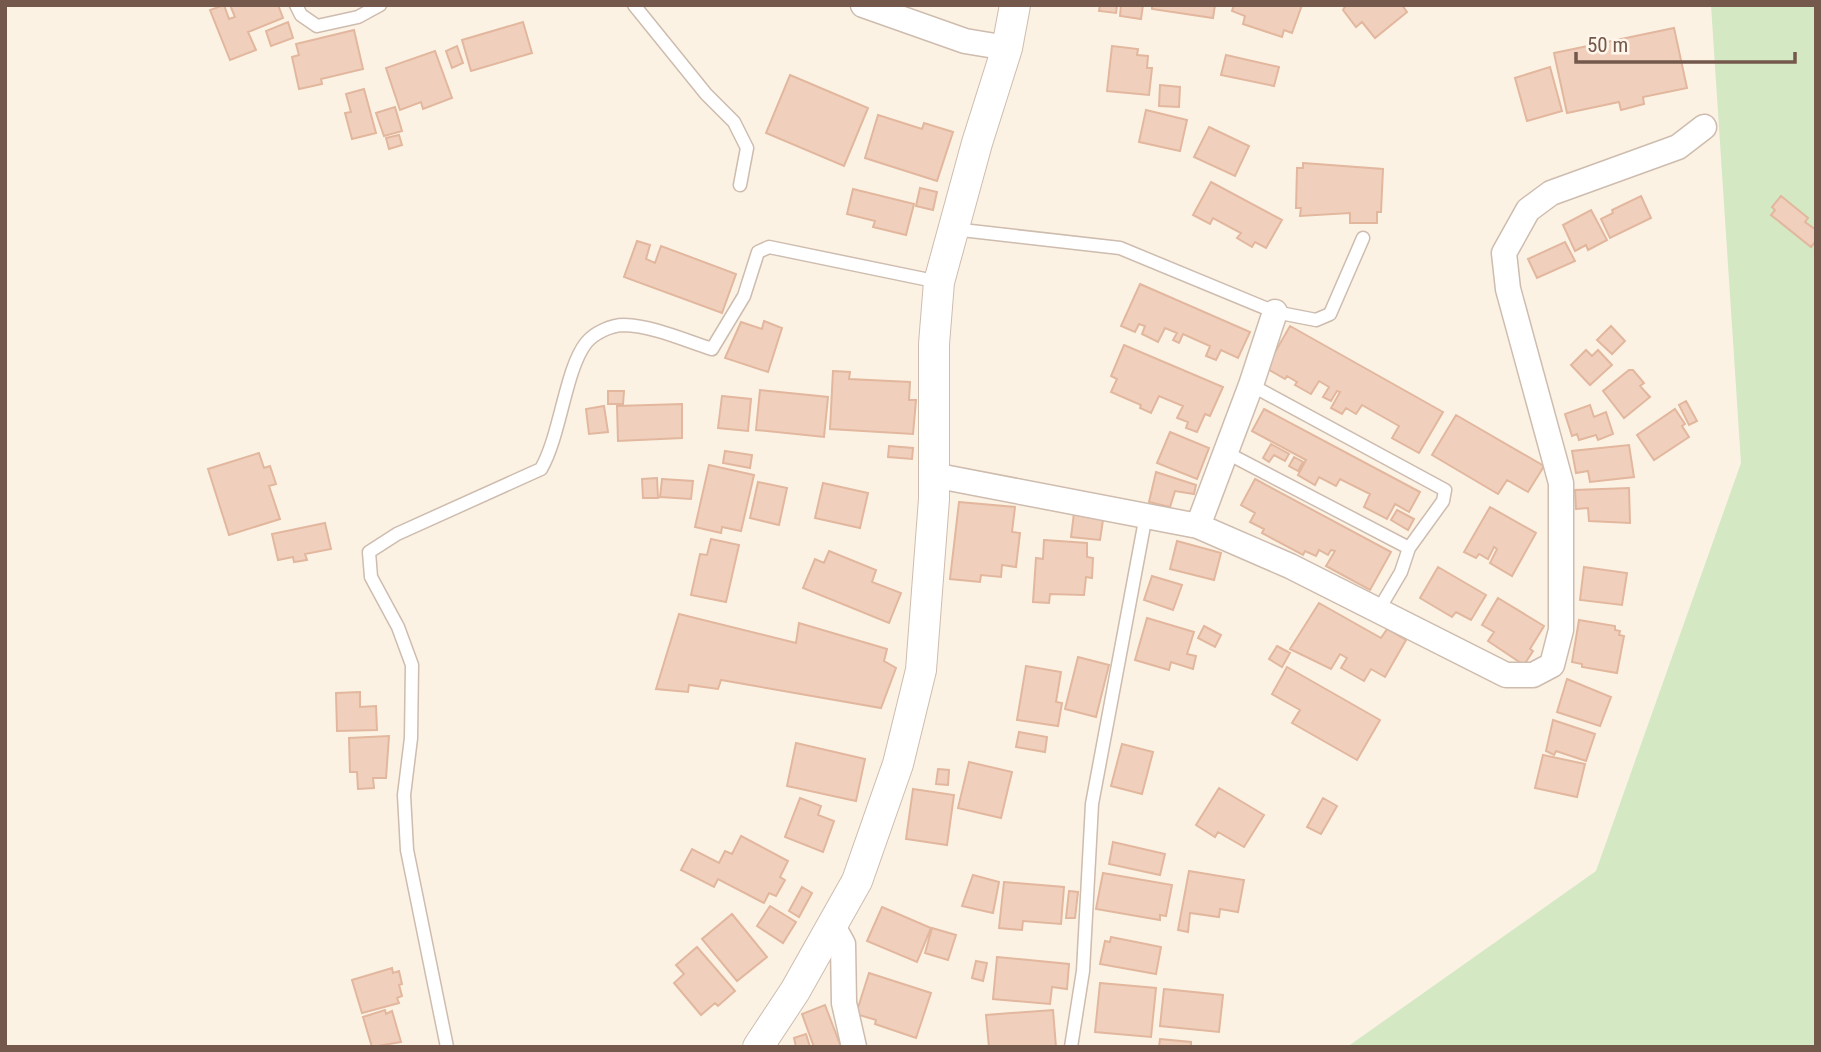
<svg xmlns="http://www.w3.org/2000/svg" width="1821" height="1052" viewBox="0 0 1821 1052" font-family="'Roboto Condensed',sans-serif">
<style>
.green{fill:#d3e8c3}
.building{fill:#f0d0bd;stroke:#e2b79e;stroke-width:2}
.lines{fill:none;stroke-linecap:round;stroke-linejoin:round}
.service-casing{stroke:#cebcae;stroke-width:15}
.minor-casing{stroke:#cebcae;stroke-width:27}
.tertiary-casing{stroke:#cebcae;stroke-width:32}
.service{stroke:#fff;stroke-width:12}
.minor{stroke:#fff;stroke-width:24}
.tertiary{stroke:#fff;stroke-width:30}
</style>
<rect width="100%" height="100%" fill="#fbf2e4"/>
<!-- green -->
<path class="green" d="M1711 5H1816V1047H1347L1596 871 1741 463Z"/>
<!-- building -->
<path class="building" d="M224 5 229 19 235 17 230 5H278L283 18 248 32 256 50 230 60 210 10Z
M1100 5H1117L1116 13 1099 11Z
M1121 5H1143L1141 19 1120 16Z
M1152 5H1215L1213 18 1152 9Z
M1234 5H1302L1292 33 1284 30 1282 37 1243 24 1245 16 1232 11Z
M1346 5H1402L1407 12 1375 38 1362 22 1356 27 1343 10Z
M288 22 293 38 271 46 266 31Z
M523 22 532 53 471 71 462 40Z
M1674 28 1687 88 1643 97 1644 104 1621 110 1619 102 1567 113 1554 53Z
M354 30 363 69 321 79 322 84 299 89 292 57 299 55 296 44Z
M457 46 463 63 452 68 446 51Z
M1112 46 1138 49 1137 55 1148 56 1147 68H1152L1149 95 1107 91Z
M435 51 452 98 423 109 421 102 400 110 386 68Z
M1226 55 1279 67 1274 86 1221 75Z
M1550 67 1562 111 1527 121 1515 78Z
M790 75 868 108 844 166 766 133Z
M1160 85 1180 87 1179 107 1159 106Z
M364 89 376 133 352 139 345 113 351 112 346 94Z
M395 107 402 131 384 136 376 113Z
M1146 110 1187 120 1180 151 1139 142Z
M878 115 922 129 924 123 953 132 937 181 865 158Z
M1209 127 1249 146 1235 176 1194 157Z
M399 135 402 145 389 149 386 138Z
M1303 163 1383 169 1381 212H1377V223H1350V213L1300 216 1301 208H1296L1297 168H1303Z
M1211 182 1282 220 1266 248 1255 242 1252 247 1237 238 1241 233 1213 218 1210 224 1193 215Z
M920 188 937 192 933 210 916 206Z
M853 189 914 204 906 235 873 227 875 221 847 214Z
M1641 196 1651 218 1610 238 1601 219 1613 213 1612 210Z
M1781 196 1808 218 1805 222 1816 230V241L1811 247 1771 215 1775 210 1772 207Z
M1591 210 1607 240 1588 250 1586 245 1575 251 1563 225Z
M637 241 650 245 646 259 655 263 661 246 736 274 722 313 624 277Z
M1565 242 1575 261 1537 278 1528 259Z
M1140 284 1250 332 1238 358 1221 350 1216 360 1206 356 1210 346 1183 334 1179 343 1173 340 1177 333 1165 328 1158 342 1142 334 1145 326 1139 324 1135 332 1121 326Z
M764 321 782 328 768 372 725 358 741 322 762 329Z
M1290 326 1443 412 1419 453 1392 438 1399 426 1362 405 1356 414 1346 408 1342 414 1331 408 1340 392 1337 391 1331 401 1323 397 1329 387 1319 381 1311 394 1295 385 1297 382 1287 376 1285 379 1266 368Z
M1611 326 1625 341 1612 354 1597 340Z
M1124 345 1223 387 1210 416 1205 414 1197 432 1186 428 1188 422 1177 418 1183 406 1159 396 1151 413 1140 408 1141 405 1111 392 1117 379 1111 376Z
M1586 350 1592 356 1598 350 1612 365 1590 385 1571 365Z
M1629 370H1633L1644 383 1640 386 1650 397 1624 418 1603 391Z
M833 371 850 372 849 379 910 382 909 400H916L913 434 830 429Z
M760 390 828 397 824 437 756 430Z
M608 391H624L623 404H608Z
M722 396 751 399 748 431 718 428Z
M1686 401 1697 421 1689 425 1679 405Z
M682 404V438L618 441 617 406Z
M1590 405 1594 417 1606 412 1613 434 1598 440 1596 435 1579 440 1577 434 1572 436 1565 414Z
M604 406 608 432 589 434 586 409Z
M1264 409 1420 492 1409 512 1395 504 1387 519 1364 507 1370 494 1340 479 1336 486 1319 477 1315 485 1298 475 1306 460 1252 431Z
M1675 409 1685 424 1682 426 1689 437 1654 460 1637 435Z
M1456 415 1544 466 1528 492 1507 480 1498 494 1432 455Z
M1170 432 1209 448 1197 479 1157 463Z
M1271 444 1289 454 1285 461 1274 455 1269 462 1263 458Z
M1629 445 1634 477 1590 482 1588 471 1576 473 1572 451Z
M889 446 913 448 912 459 888 457Z
M725 451 752 455 750 468 723 463Z
M259 453 264 468 270 466 276 484 269 486 280 519 229 535 208 469Z
M1294 457 1303 462 1298 471 1289 466Z
M709 465 754 475 741 531 722 527 721 533 695 527Z
M1156 472 1196 485 1194 494 1175 491 1170 507 1149 502Z
M657 478 658 498H643L642 479Z
M662 479 693 481 691 499 660 497Z
M1255 479 1391 552 1370 590 1326 566 1335 551 1331 550 1328 555 1319 550 1316 556 1305 551 1303 555 1262 533 1264 529 1250 522 1255 513 1241 505Z
M758 482 787 488 779 525 750 518Z
M823 483 868 493 860 528 815 518Z
M1629 488 1630 523 1589 521 1588 508 1576 509 1575 490Z
M959 502 1015 507 1012 532 1020 533 1016 567 1002 565 1001 577 981 575 980 582 950 579Z
M1490 507 1536 533 1512 576 1490 563 1497 549 1494 547 1488 559 1479 554 1476 558 1464 552Z
M1397 510 1414 519 1408 530 1391 520Z
M1074 513 1103 520 1100 540 1071 537Z
M325 523 331 549 305 554 307 560 294 562 293 557 278 560 272 534Z
M711 539 739 545 726 602 691 595 700 554 707 555Z
M1044 540 1087 543V557L1093 558 1092 578 1086 577 1084 595 1050 594 1049 603 1033 602 1036 558 1043 559Z
M1177 541 1221 553 1214 580 1170 569Z
M829 551 876 570 872 582 901 593 889 623 803 588 815 559 824 563Z
M1438 567 1486 595 1471 620 1456 612 1452 617 1420 598Z
M1584 567 1627 573 1622 605 1580 600Z
M1152 576 1182 585 1173 610 1144 600Z
M1498 598 1544 626 1530 649 1533 651 1524 665 1488 641 1494 632 1482 625Z
M1319 603 1381 638 1387 629 1406 640 1385 677 1371 669 1364 681 1341 668 1347 658 1340 654 1331 669 1290 649Z
M679 614 796 643 799 623 887 649 884 661 896 668 881 708 721 680 718 689 689 685 688 692 656 689Z
M1147 618 1194 632 1187 654 1196 656 1193 669 1171 662 1169 670 1135 660Z
M1579 620 1615 626V630L1620 631 1619 635 1624 636 1617 673 1582 667V664L1572 662Z
M1204 626 1221 635 1215 647 1198 638Z
M1277 646 1290 653 1282 667 1269 659Z
M1078 657 1109 665 1096 717 1065 709Z
M1026 666 1061 672 1056 702 1062 703 1058 726 1017 720Z
M1287 667 1380 720 1357 760 1292 723 1300 710 1272 694Z
M1567 679 1611 697 1600 726 1557 712Z
M360 692V707L376 706 377 730 337 731 336 693Z
M1553 720 1595 734 1586 761 1556 751 1554 755 1546 751Z
M1019 732 1047 737 1045 752 1016 747Z
M389 736 386 778H373L374 788 358 789 357 772H350L349 738Z
M796 743 865 759 856 801 787 786Z
M1122 744 1153 752 1142 794 1111 786Z
M1543 755 1585 764 1577 797 1535 788Z
M969 762 1012 772 1001 818 958 808Z
M938 769 949 770 948 785 936 784Z
M1219 788 1264 815 1244 847 1218 832 1215 837 1196 825Z
M913 789 954 795 947 845 906 839Z
M800 798 821 806 818 815 834 821 823 852 785 837Z
M1323 798 1337 806 1321 834 1307 827Z
M741 836 788 861 780 877 785 880 776 896 769 893 764 903 718 879 714 887 681 870 692 849 719 863 725 851 732 854Z
M1113 842 1165 854 1160 875 1109 864Z
M1189 871 1244 880 1238 912 1220 909 1219 917 1190 913 1188 932 1178 930Z
M1103 873 1172 885 1166 916 1160 915V920L1096 909Z
M973 875 999 882 993 913 962 906Z
M1004 882 1064 887 1061 924 1023 921 1022 930 999 928Z
M802 887 812 893 799 917 789 911Z
M1069 891 1078 892 1075 918H1066Z
M770 906 796 922 783 943 757 926Z
M882 907 931 928 917 962 867 941Z
M732 914 767 957 737 981 702 939Z
M932 928 956 935 948 960 925 953Z
M1111 937 1161 947 1156 974 1100 964 1105 941 1110 942Z
M697 947 735 991 718 1006 715 1003 701 1015 674 983 684 974 676 965Z
M997 957 1069 964 1067 989 1052 987 1050 1004 993 999Z
M976 961 987 963 983 981 972 978Z
M392 968 393 973 399 971 402 984 399 985 402 996 397 998 399 1003 362 1013 352 980Z
M869 973 931 993 916 1038 875 1024 876 1020 856 1014Z
M1100 983 1156 988 1151 1037 1095 1032Z
M1164 989 1223 995 1219 1032 1160 1026Z
M825 1005 841 1047H814L802 1014Z
M385 1010 386 1014 392 1011 401 1042 372 1047 363 1017Z
M1053 1010 1056 1047H989L986 1015Z
M806 1034 810 1047H796L794 1038Z
M1160 1039 1191 1042V1046L1196 1047H1159Z"/>
<g class="lines">
<defs>
<path id="service" d="M296 5 301 15 317 26 358 17 380 5
M634 5 706 94 734 122 747 148 740 185
M953 229 1120 248 1275 312 1316 320 1330 314 1363 238
M1251 385 1445 490 1443 501 1409 548 1401 572 1378 611
M1227 453 1409 548
M447 1047 407 850 404 795 411 738 412 665 398 627 371 577 369 552 397 534 541 469C561 434 565 370 586 343 594 333 611 325 624 325 653 326 684 340 712 349L744 296 758 252 769 247 939 282
M1071 1047 1083 971 1092 804 1146 515"/>
<path id="minor" d="M863 5 965 41 1007 48
M933 475 1198 526 1290 566 1506 675H1533L1552 665 1561 630V483L1508 289 1504 253 1528 210 1551 193 1678 147 1704 127
M1198 526 1251 385 1275 312
M833 926 843 944 844 1003 854 1047"/>
<path id="tertiary" d="M758 1047 795 991 857 881 898 764 921 670 934 499V344L939 282 977 143 1007 48 1015 5"/>
</defs>
<!-- service casing -->
<use href="#service" class="service-casing"/>
<!-- minor casing -->
<use href="#minor" class="minor-casing"/>
<!-- tertiary casing -->
<use href="#tertiary" class="tertiary-casing"/>
<!-- service -->
<use href="#service" class="service"/>
<!-- minor -->
<use href="#minor" class="minor"/>
<!-- tertiary -->
<use href="#tertiary" class="tertiary"/>
</g>
<!-- border -->
<rect width="1821" height="1052" fill="none" stroke="#73584b" stroke-width="14"/>
<!-- scale -->
<path d="M1576 52v10h219v-10" fill="none" stroke="#73584b" stroke-width="3.5"/>
<text x="1587" y="52" font-size="21" fill="#73584b" stroke="#fef6ea" stroke-width="5" paint-order="stroke">50 m</text>
</svg>
